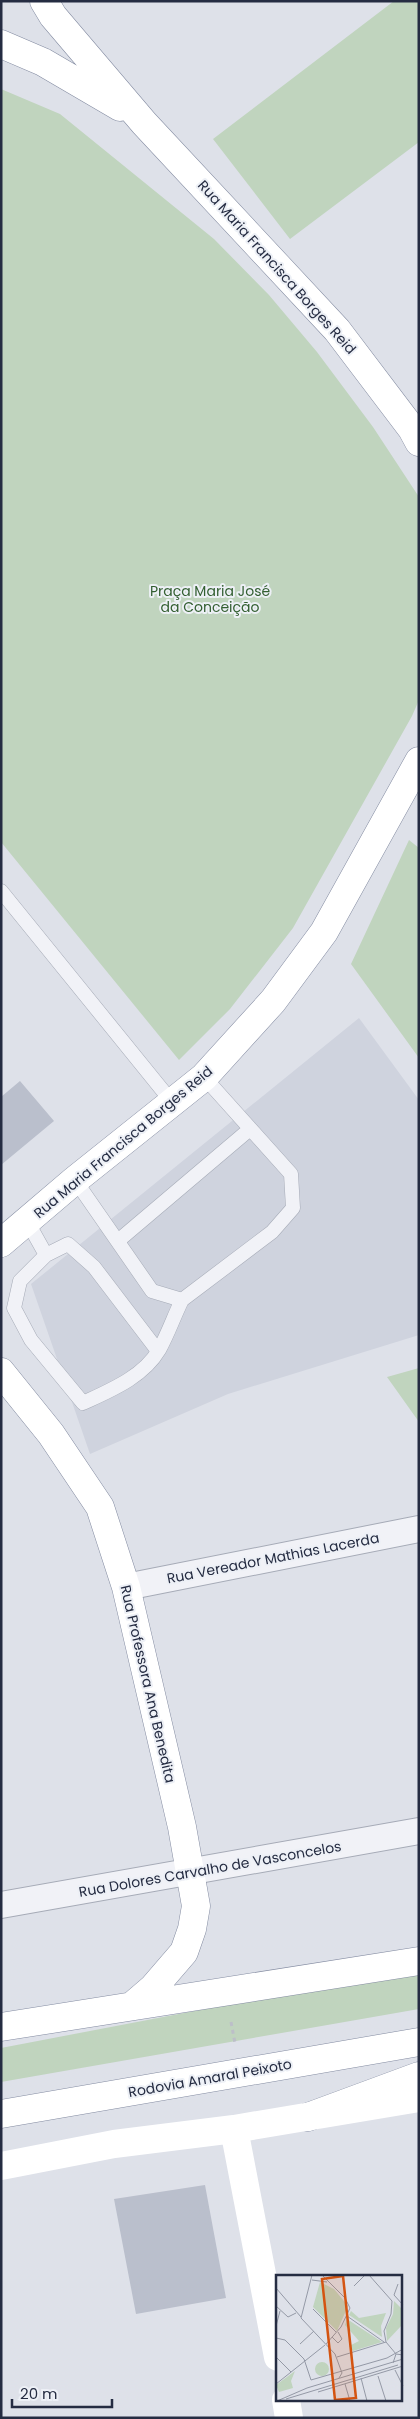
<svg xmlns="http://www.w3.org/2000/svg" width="420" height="2419" viewBox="0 0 420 2419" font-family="Poppins,sans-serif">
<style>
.built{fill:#cfd3de}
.green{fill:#c0d4be}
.building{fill:#babfcc}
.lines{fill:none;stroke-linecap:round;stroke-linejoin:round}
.lane-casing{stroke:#a6abb7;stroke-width:15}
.street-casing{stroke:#a6abb7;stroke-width:28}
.highway-casing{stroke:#838ba1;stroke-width:29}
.path{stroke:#bcbfc8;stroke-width:3;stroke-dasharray:4 4;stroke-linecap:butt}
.lane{stroke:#f1f2f7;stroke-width:14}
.street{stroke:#f1f2f7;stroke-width:26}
.secondary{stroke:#fff;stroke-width:28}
.highway{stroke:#fff;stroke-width:28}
.labels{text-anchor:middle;stroke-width:4;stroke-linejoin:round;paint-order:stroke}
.street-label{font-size:14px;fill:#252c42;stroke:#edf0f6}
.park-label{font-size:14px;fill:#335f31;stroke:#edf0f6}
.inset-road{fill:none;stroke:#9499a6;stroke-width:1}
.view{fill:#d45411;fill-opacity:0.15;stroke:#d45411;stroke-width:2.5}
.inset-edge{fill:none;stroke:#252c42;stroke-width:2.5}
</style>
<rect width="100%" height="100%" fill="#dee1e9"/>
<!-- built -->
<path class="built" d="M359 1018 419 1100V1335L228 1394 90 1454 31 1284Z"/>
<!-- green -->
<path class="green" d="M394 1H419V142L290 239 213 139Z
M1 89 60 114 214 239 269 295 317 352 373 427 419 497V700L412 716 293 928 230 1009 179 1060 1 842Z
M409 840 419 848V1058L351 964Z
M419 1368V1422L387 1377Z
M419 1968V2009L1 2082V2048Z"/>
<!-- building -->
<path class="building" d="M20 1081 54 1121 1 1165V1097Z
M205 2185 226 2298 136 2314 114 2199Z"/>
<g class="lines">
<defs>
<path id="lane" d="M1 891 172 1102
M75 1180 152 1291 182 1300 272 1232 293 1208 291 1174 204 1077
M27 1221 46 1255
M119 1240 250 1129
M158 1351 94 1267 68 1244 46 1255 20 1281 14 1308 31 1340 83 1403C111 1390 143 1377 159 1350 168 1334 174 1316 182 1300"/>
<path id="street" d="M126 1587 419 1529
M1 1905 419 1831"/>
<path id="highway" d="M44 1 53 16 144 123 337 330 412 429 419 442
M1 44 43 62 120 107
M1 1243 75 1180 204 1077 273 1001 324 932 419 761
M1 1372 51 1434 100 1507 126 1587 182 1827 196 1906 192 1929 184 1952 153 1988 132 2006
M1 2027 419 1961
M1 2114 419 2042
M308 2117 419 2076"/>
</defs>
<!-- lane casing -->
<use href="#lane" class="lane-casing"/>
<!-- street casing -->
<use href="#street" class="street-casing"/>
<!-- highway casing -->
<use href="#highway" class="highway-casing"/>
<!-- path -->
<path class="path" d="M231 2022 235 2043"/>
<!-- lane -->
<use href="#lane" class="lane"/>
<!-- street -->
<use href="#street" class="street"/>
<!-- secondary -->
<path class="secondary" d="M234 2129 278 2357
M1 2166 114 2144 234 2129 419 2098
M286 2400 289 2418"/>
<!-- highway -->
<use href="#highway" class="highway"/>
</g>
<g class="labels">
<!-- street labels -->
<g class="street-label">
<text transform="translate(277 267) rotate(48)" y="5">Rua Maria Francisca Borges Reid</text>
<text transform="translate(123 1142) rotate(-40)" y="5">Rua Maria Francisca Borges Reid</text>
<text transform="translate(273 1558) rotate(-11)" y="5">Rua Vereador Mathias Lacerda</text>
<text transform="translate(148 1684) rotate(77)" y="5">Rua Professora Ana Benedita</text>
<text transform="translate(210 1869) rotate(-10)" y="5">Rua Dolores Carvalho de Vasconcelos</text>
<text transform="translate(210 2078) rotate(-10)" y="5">Rodovia Amaral Peixoto</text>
</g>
<!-- park labels -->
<g class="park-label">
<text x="210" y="596">Praça Maria José<tspan x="210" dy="16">da Conceição</tspan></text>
</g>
</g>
<!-- overview -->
<g transform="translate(276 2275)">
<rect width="126" height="126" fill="#dee1e9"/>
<path d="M44 7 58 14 72 31 61 56 37 32ZM118 26 126 34V50L111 66 110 53 117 39ZM75 36 83 43 110 38 105 51 106 62 73 40ZM71 44 106 67 77 76 73 71 83 66 69 50ZM39 94a7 7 0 1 1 14 0a7 7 0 1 1-14 0ZM19 96 15 106 17 113 3 117 0 110Z" fill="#c0d4be"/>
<path class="inset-road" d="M36 0 25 43 59 79 66 98 63 103M46 0 69 23 74 33 65 52 50 69M93 0 116 26 115 39 108 56 110 67 120 79M36 5 51 7M122 9 118 20 127 30M78 11 89 0M0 13 25 42M0 31 12 42 20 38M37 34 60 57M71 41 108 67M0 51 4 36M56 62 62 68 66 64 62 57M0 63 9 65 28 84 35 105 111 83 127 74M24 69 38 56M0 82 15 97M61 82 110 67M117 88 120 79 127 80M119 95 127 111M102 101 110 126M85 103 91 126M0 109 49 70M69 109 74 126M42 117 127 91M10 124 122 90M1 126 31 113 127 84"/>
<path class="view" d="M67 1 80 123 59 125 46 4Z"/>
<rect width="126" height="126" class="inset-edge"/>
</g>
<!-- border -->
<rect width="420" height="2419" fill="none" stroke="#252c42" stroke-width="5"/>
<!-- scale -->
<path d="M12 2399v8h100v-8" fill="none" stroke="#252c42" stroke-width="2.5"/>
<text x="20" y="2399" font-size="15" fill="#252c42" stroke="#edf0f6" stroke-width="4" paint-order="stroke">20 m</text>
</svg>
